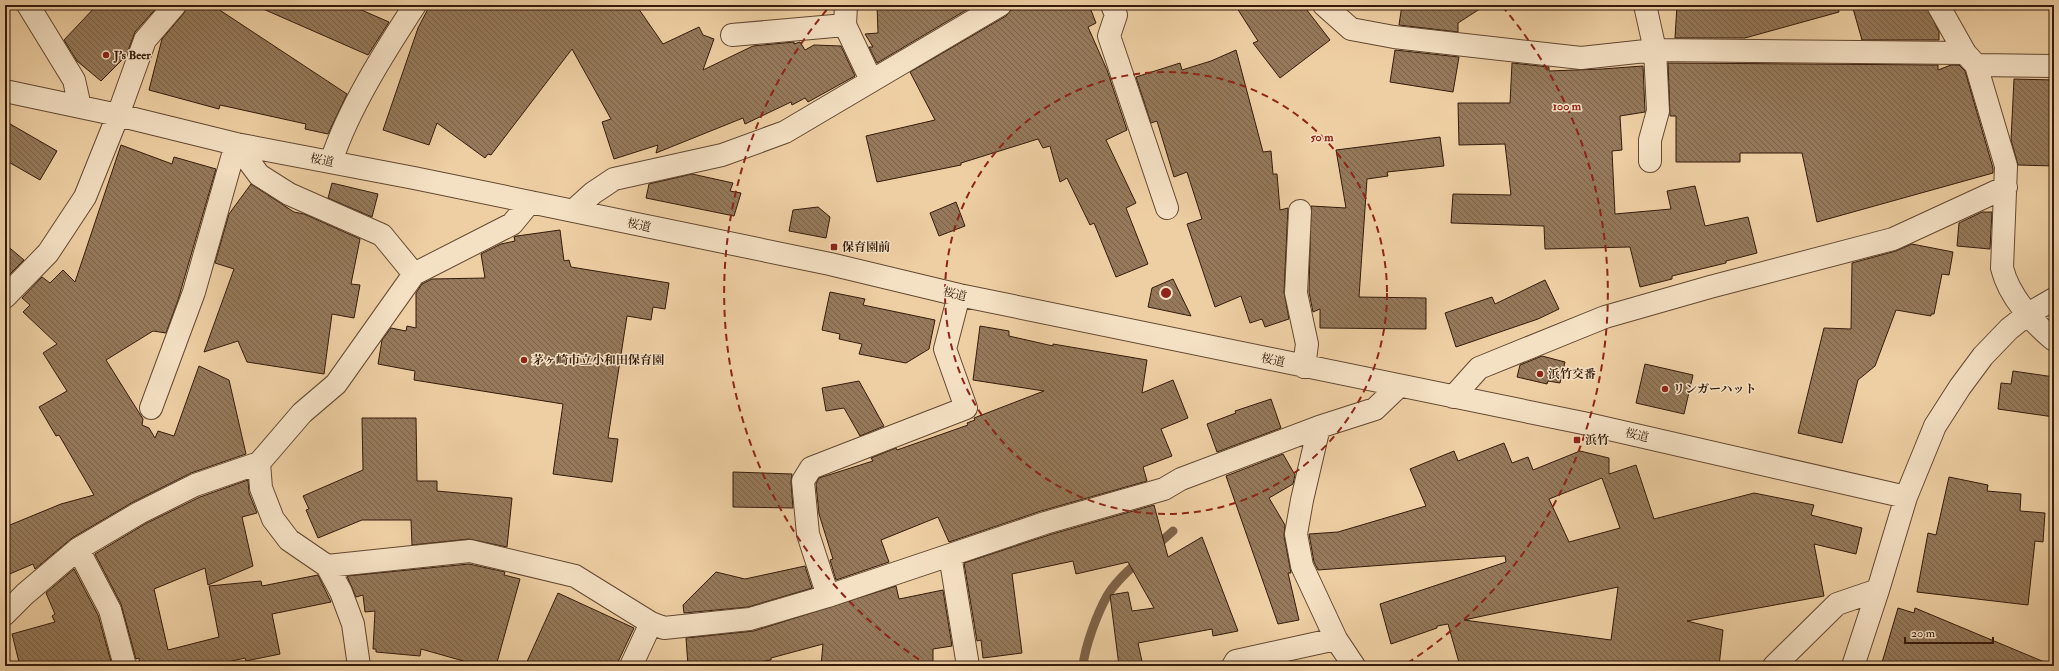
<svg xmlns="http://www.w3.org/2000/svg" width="2059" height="671" viewBox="0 0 2059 671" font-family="'IM FELL Double Pica','Noto Serif JP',serif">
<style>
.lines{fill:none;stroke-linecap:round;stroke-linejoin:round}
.stream{stroke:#7e6247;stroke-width:9}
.building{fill:url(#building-back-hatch);stroke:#351b0b;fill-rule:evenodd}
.minor-casing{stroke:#634831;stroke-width:24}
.minor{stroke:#f4e0c3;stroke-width:22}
.ring{fill:none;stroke:#8f2418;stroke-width:2;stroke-dasharray:7 5}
.poi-dot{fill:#8f2418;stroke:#f4e0c3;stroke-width:1.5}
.labels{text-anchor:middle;stroke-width:3;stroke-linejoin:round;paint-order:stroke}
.poi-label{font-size:12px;font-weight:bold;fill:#351b0b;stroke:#f4e0c3;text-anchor:start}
.street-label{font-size:12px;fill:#351b0b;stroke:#f4e0c3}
.centre{fill:#8f2418;stroke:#f4e0c3;stroke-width:2}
.ring-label{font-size:12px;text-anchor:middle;font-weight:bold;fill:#8f2418;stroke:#f4e0c3;stroke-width:3;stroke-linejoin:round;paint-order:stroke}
</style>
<defs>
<pattern id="building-back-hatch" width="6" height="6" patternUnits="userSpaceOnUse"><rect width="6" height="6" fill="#95795a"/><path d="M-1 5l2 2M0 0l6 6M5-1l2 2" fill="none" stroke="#7a6249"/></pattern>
</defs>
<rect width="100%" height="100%" fill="#eecfa3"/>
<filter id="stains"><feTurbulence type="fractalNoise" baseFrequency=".005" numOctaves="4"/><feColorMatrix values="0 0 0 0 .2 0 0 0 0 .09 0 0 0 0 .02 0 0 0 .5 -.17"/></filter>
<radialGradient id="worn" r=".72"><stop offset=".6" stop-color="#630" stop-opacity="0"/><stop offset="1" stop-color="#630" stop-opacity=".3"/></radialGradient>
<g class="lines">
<!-- stream -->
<path class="stream" d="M1155 547 1173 531
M1083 666C1085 646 1097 614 1107 596 1115 582 1129 570 1140 560"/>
</g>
<!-- building -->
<path class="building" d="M97 5H159L135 32 126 56 101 81 77 61 64 40Z
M187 5H212L347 94 328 134 305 129 306 124 220 105 219 109 149 90 162 39 184 13Z
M254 5H350L389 22 368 55Z
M430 5H636L663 44 699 27 703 35 714 39 703 70 753 46 794 42V44L800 42 805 50 814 45 841 46 855 76 808 102 805 98 792 105 791 102 745 124 743 118 656 153 658 145 614 159 602 122 611 119 572 49 491 155 488 154 485 158 437 123 429 145 383 130 418 28Z
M877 5H973V6L877 63 869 47H873L865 34 878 33Z
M1026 5H1089L1096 23 1088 27 1107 70 1127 130 1106 140 1136 203 1126 208 1148 264 1116 277 1094 223 1090 225 1067 178 1060 182 1050 146 1043 148 1038 139 961 163V165L877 182 866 136 935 120 910 72 1006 16 1011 10Z
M1235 5H1303L1330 40 1280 78 1253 43 1258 41Z
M1402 5H1486L1458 23V32L1399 25Z
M1677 5H1838L1839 12 1745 38H1675Z
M1852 5H1926L1939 32V40H1862Z
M1236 50 1263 152 1271 151 1273 174H1277L1280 210 1288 208 1284 292 1289 319 1265 327 1262 319 1250 323 1241 296 1215 307 1187 224 1202 219 1187 172 1174 177 1157 121 1151 123 1136 77 1180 63 1182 70 1211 61Z
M1395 50 1459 57 1453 92 1390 82Z
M1512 63 1549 67V71L1602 69 1643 66 1645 112 1620 116 1622 150 1612 151 1615 214 1671 209 1667 191 1695 186 1705 226 1748 217 1757 253 1726 261V263L1672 276V279L1640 287 1630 247 1545 249 1544 226 1451 223 1453 194 1511 195 1505 144 1459 145 1458 103H1510Z
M1668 63 1938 65V70L1951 65H1959L1965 71 1993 168V173L1817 222 1802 153H1740V162H1676V116H1670Z
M2014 79 2054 80V166L2018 165 2011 140Z
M5 121 57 151 40 180 5 160Z
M1440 137 1444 166 1387 172 1388 176 1367 179 1359 297 1426 298V329L1320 328V309L1313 312 1309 292 1311 206 1346 208 1336 150Z
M121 145 172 164 174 157 216 169 178 300 166 333 153 331 106 360 143 419 142 425 149 428 155 438 158 431 174 436 199 366 229 380 246 454 191 473 133 502 72 538 35 569 33 564 5 576V527L61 504 94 495 59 435 56 436 39 407 67 391 43 353 57 344 23 312 30 305 22 298 42 277 50 283 63 270 75 282Z
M692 174 733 183 730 191 741 193 734 216 646 198 649 184Z
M332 183 378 194 372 217 328 198Z
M251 184 294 212 304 214 360 239 351 284 360 285 354 318 332 314 324 374 247 362 238 341 204 352 234 269 215 263 229 214Z
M956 202 965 226 939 236 930 213Z
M818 207 830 217 826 238 789 231 793 210Z
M1982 212H1992L1990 249 1957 246 1959 223Z
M560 230 564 261 569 260 571 267 669 283 665 309 653 307 651 320 627 316 608 438 618 439 612 482 553 474 563 404 414 380 415 371 378 364 382 340 391 328 406 331 407 326 416 328V293L422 284 432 279 485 278 481 254 501 244 515 241 514 237 517 236Z
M5 244 24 260 5 279Z
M1912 244 1953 252 1949 275 1942 274 1934 314H1931V316L1896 310 1875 366 1858 380 1842 443 1798 433 1824 328 1851 329 1852 263 1896 251Z
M1173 279 1191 316 1148 307 1152 288Z
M1545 280 1559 309 1538 319 1456 347 1445 313 1492 297 1495 304Z
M830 292 865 299 863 305 935 320 929 349 906 363 859 354 862 344 839 339 840 334 822 330Z
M980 326 1009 331V336L1053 346V344L1147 360 1142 393 1173 380 1188 418 1161 429 1172 456 1143 467 1147 481 1041 511 949 542 938 517 881 540 889 562 836 580 830 560 833 559 819 514 816 484 819 478 873 461 871 458 896 448 897 450 968 425 967 423 975 420 974 418 1044 391 973 380Z
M1542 356 1565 362 1560 383 1548 381 1547 384 1517 377 1520 365Z
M1645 364 1693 375 1684 414 1636 403Z
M2013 371 2054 377V417L1998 409 2001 383 2011 384Z
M859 381 884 426 860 436 844 408 826 411 822 388Z
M1271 399 1281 428 1217 452 1207 424 1236 413 1235 411Z
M362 418H416L417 481H437V491L512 498 507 547 469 539 412 545 411 520H362L318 538 306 510 309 509 303 496 363 470Z
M1504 443 1512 463 1528 457 1533 470 1580 451 1609 458V474L1636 465 1654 519 1754 493 1814 505 1811 515 1862 528 1856 554 1814 544 1824 596 1687 621 1723 630 1719 666H1460L1448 624 1437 626V628L1391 644 1380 604 1506 562 1505 556 1318 570 1314 562 1309 534 1338 532 1426 506 1410 469 1454 451 1458 461ZM1602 478 1620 528 1569 542 1549 499ZM1618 587 1611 640 1464 620Z
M1283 454 1295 475 1293 484 1269 498 1285 525 1284 536 1291 573H1288L1299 620 1278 624 1226 476Z
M733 472 792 474 791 482 793 508 733 507Z
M1949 477 1988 485 1987 491 2021 494 2020 511 2045 513 2043 542 2035 541 2028 605 1917 592 1928 533 1936 535Z
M248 480 249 493 257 513 242 517 253 566 208 585 205 568 154 589 168 650 219 637 209 586 261 581 262 586 318 575 331 602 272 614 280 654 246 661 245 658 210 666H140L139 658 136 659 121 604 95 554 145 524 200 497Z
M1154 505 1168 557 1202 537 1238 631 1213 636 1212 629 1138 643 1143 666H1119L1110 595 1128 592 1132 611 1154 608 1128 562 1076 574 1073 561 1012 574 1022 653 983 658 981 640 977 641 964 563 1049 535Z
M469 564 505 572 504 575 520 579 496 666H481L421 649 420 656 376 652V649H373L375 611 365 612 363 595 356 597 347 576Z
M805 566 812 588 748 607 684 613 683 605 716 572 745 579Z
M74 569 98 615 112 665 20 666 12 634 55 622 52 616 55 614 46 593Z
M896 586 899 599 943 590 952 646 933 649V666H821L823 644 771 658V660L764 661 765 666H688L686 638 754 631Z
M558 593 634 628 616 666H525Z
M1898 608 1914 613 1915 608 2054 666H1881Z"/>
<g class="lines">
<defs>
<path id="minor" d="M28 5 74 80 80 107
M846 5 845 25 871 80
M1112 5 1116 15 1109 36 1167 208
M1324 5 1351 29 1394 37 1581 58 1655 50 1965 53
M1645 5 1655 50 1658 111 1650 140V161
M1938 5 1965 53 1976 65 2006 166 2002 268C2009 296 2032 322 2054 340
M732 35 845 25
M1976 65 2054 66
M5 91 118 115 236 144 414 178 830 264 959 295 1583 423 1906 497
M236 144 259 175 289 194 382 235 414 274
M331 162C348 109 385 51 415 5
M573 211 593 193 614 179 722 155 785 132 1000 5
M1300 211 1296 293 1307 344 1304 367
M5 297 48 253 85 197 118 115 145 40 175 5
M1453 397 1479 368 1605 317 1710 287 1893 239 2006 187
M151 408 194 292 236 144
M1319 427 1302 500 1296 534 1302 566 1336 639 1354 666
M78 549 110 610 125 666
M950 555 968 666
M327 566 470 551 575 576 651 623 664 628 750 619 828 596 1045 523 1164 489 1181 479 1319 427 1375 409 1399 386
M828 596 808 534 803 481 811 468 966 408 945 349 959 295
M5 614 25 594 78 549 139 513 195 485 259 463
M359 666 353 624 341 592 327 566 289 540 273 519 261 488 259 463 302 413 336 384 414 274 512 224 530 202
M631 666 651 623
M1233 666 1236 661 1336 639
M1774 666 1837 604 1878 590
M1853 666 1878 590 1906 497 1935 426 1960 387 1983 356 2009 329 2028 314 2054 299"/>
</defs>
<!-- minor casing -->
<use href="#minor" class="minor-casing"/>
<!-- minor -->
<use href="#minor" class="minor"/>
</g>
<!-- distance rings -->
<g class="ring">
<circle cx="1166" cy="293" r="221"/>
<path d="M929 666A442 442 0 0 1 830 6M1502 6A442 442 0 0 1 1403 666"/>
</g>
<!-- markers -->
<g class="poi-dot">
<circle cx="106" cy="55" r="4"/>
<rect x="830" y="243" width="8" height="8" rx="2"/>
<circle cx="524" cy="360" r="4"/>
<circle cx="1540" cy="374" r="4"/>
<circle cx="1665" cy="389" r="4"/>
<rect x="1573" y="436" width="8" height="8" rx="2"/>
</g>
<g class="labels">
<!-- poi labels -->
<g class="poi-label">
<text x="114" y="59">J's Beer</text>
<text x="842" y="251">保育園前</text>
<text x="532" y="364">茅ヶ崎市立小和田保育園</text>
<text x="1548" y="378">浜竹交番</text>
<text x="1673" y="393">リンガーハット</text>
<text x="1585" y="444">浜竹</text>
</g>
<!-- street labels -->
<g class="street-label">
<text transform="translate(322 160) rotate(11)" y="4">桜道</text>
<text transform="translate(639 225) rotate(12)" y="4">桜道</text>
<text transform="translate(955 294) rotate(13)" y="4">桜道</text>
<text transform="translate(1273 360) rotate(12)" y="4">桜道</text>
<text transform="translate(1637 435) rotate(13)" y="4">桜道</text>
</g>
</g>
<circle cx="1166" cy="293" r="6" class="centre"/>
<g class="ring-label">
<text x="1567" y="110">100 m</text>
<text x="1322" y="141">50 m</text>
</g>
<!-- margin -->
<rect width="2059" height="671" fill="none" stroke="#eecfa3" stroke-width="20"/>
<rect x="6" y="6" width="2047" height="659" fill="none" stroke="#351b0b" stroke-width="2"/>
<rect x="10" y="10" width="2039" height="651" fill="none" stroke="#351b0b"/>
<!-- scale -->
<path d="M1905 637v6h88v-6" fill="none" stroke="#351b0b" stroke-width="2"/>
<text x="1911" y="637" font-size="12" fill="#351b0b" stroke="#f4e0c3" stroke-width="3" paint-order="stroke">20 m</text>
<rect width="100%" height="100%" filter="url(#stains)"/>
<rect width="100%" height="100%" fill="url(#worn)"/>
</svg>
